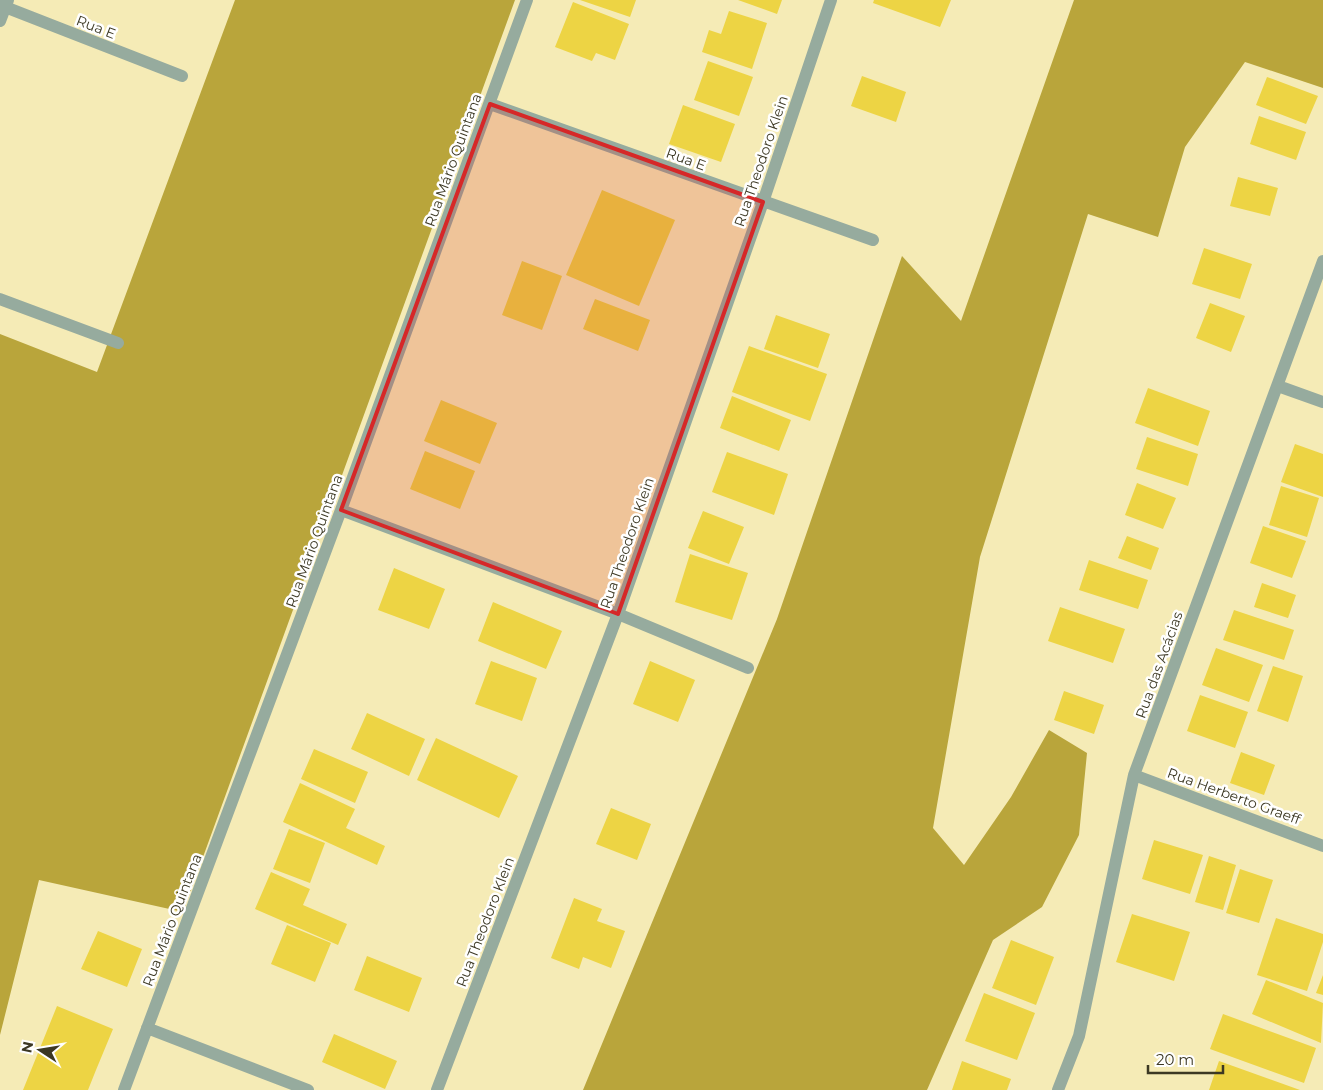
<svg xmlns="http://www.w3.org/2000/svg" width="1323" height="1090" viewBox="0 0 1323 1090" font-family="Montserrat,sans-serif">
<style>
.forest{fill:#b9a53b}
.building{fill:#edd444}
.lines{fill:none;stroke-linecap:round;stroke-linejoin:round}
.minor{stroke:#96ab9e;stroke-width:12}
.marked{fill:#d62828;fill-opacity:0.2;stroke:#d62828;stroke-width:4;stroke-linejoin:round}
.labels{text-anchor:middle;stroke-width:5;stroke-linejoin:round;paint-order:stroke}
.street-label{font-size:14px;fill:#3c3823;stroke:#fff}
</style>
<rect width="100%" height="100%" fill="#f5ebb6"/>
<!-- forest -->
<path class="forest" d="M235 0H515L183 912 39 880 0 1035V334L97 372Z
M1074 0H1323V88L1245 62 1185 147 1158 237 1088 214 980 557 933 828 964 865 1011 797 1049 730 1087 753 1079 835 1042 907 993 940 927 1090H583L777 619 902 256 961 321Z"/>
<!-- building -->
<path class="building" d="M580 0H636L630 17Z
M738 0H782L777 14Z
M874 0H951L940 27 873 3Z
M573 2 629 24 615 60 596 53 592 61 555 47Z
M729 11 767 23 752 69 702 52 709 30 721 34Z
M708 61 753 77 739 116 694 100Z
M862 76 906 92 896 122 851 106Z
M1267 77 1318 96 1306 124 1256 105Z
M683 105 735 124 721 162 669 144Z
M1259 116 1306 132 1296 160 1250 144Z
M1238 177 1278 188 1270 216 1230 206Z
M602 190 675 220 639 306 566 275Z
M1204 248 1252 264 1240 299 1192 284Z
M522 261 562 276 542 330 502 315Z
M595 299 650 320 638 351 583 329Z
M1210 303 1245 316 1231 352 1196 338Z
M776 315 830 334 818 368 764 349Z
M749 346 827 374 810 421 732 392Z
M1148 388 1210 411 1198 446 1135 423Z
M732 396 791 420 779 451 720 428Z
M441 400 497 423 480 464 424 441Z
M1147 437 1198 454 1188 486 1136 469Z
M1295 444 1323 454V497L1281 482Z
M425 451 475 471 460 509 410 489Z
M727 452 788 474 774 515 712 492Z
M1137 483 1176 498 1163 529 1125 515Z
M1281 486 1319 498 1307 537 1269 525Z
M703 511 744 527 729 564 688 548Z
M1263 526 1306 541 1292 578 1250 563Z
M1127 536 1159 548 1151 570 1118 558Z
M690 554 748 573 732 620 675 602Z
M1089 560 1148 580 1138 609 1079 590Z
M394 568 445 589 429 629 378 610Z
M1262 583 1296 595 1288 618 1254 607Z
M493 602 562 631 546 669 478 641Z
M1060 607 1125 629 1113 663 1048 641Z
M1234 610 1294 630 1284 660 1223 640Z
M1216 648 1263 665 1249 702 1202 685Z
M491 661 537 678 522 721 475 704Z
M650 661 695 680 678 722 633 704Z
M1273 666 1303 676 1288 722 1257 711Z
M1064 691 1104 705 1094 734 1054 720Z
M1200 695 1248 712 1235 748 1187 731Z
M367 713 425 739 409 776 351 749Z
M436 738 518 776 499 818 417 780Z
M314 749 368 772 355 803 301 779Z
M1241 752 1275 765 1264 795 1230 783Z
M300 783 355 809 346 828 385 846 377 865 283 822Z
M611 808 651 824 637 860 596 844Z
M289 829 325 843 310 883 273 869Z
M1154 840 1203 855 1190 894 1142 879Z
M1209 856 1236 865 1223 910 1195 902Z
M1240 869 1273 880 1259 923 1226 913Z
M271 872 310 889 303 905 347 924 338 945 255 909Z
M574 898 602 909 597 921 625 931 611 968 583 957 579 969 551 958Z
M1132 914 1190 932 1174 981 1116 962Z
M1276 918 1323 934V942L1307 991 1257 975Z
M287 925 331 943 315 982 271 964Z
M98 931 142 949 127 987 81 969Z
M1011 940 1054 957 1036 1005 992 988Z
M367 956 422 978 409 1012 354 990Z
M1323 975V995L1316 993Z
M1266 980 1323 1003 1321 1043 1252 1014Z
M984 993 1035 1013 1017 1060 965 1041Z
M57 1006 113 1029 96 1070 88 1090H23Z
M1223 1014 1316 1048 1304 1083 1210 1049Z
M334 1034 397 1061 385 1089 322 1062Z
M962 1061 1011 1079 1007 1090H952Z
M1219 1061 1300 1090H1209Z"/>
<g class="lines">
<!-- minor -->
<path class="minor" d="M0 5 182 76
M0 21 8 0
M490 104 873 240
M0 299 118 343
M1278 386 1323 402
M341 510 618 614 748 668
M1134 775 1323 846
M147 1028 308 1090
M124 1090 341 510 527 0
M437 1090 618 614 763 202 831 0
M1058 1090 1079 1036 1134 775 1323 261"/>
</g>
<!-- marked area -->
<path class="marked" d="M490 104 763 202 618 614 341 510Z"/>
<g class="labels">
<!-- street labels -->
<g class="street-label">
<text transform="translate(96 27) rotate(21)" y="5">Rua E</text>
<text transform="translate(686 159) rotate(20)" y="5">Rua E</text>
<text transform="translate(453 160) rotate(-70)" y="5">Rua Mário Quintana</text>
<text transform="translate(761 161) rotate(-71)" y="5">Rua Theodoro Klein</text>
<text transform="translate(314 541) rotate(-70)" y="5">Rua Mário Quintana</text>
<text transform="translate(627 543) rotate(-71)" y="5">Rua Theodoro Klein</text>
<text transform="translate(1159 665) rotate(-70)" y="5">Rua das Acácias</text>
<text transform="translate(1234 796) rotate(20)" y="5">Rua Herberto Graeff</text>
<text transform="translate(172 920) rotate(-69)" y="5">Rua Mário Quintana</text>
<text transform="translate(485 922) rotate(-69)" y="5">Rua Theodoro Klein</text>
</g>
</g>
<!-- north arrow -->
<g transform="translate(40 1050) rotate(282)" stroke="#ffffff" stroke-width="4" paint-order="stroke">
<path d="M0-4L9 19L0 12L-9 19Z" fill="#3c3823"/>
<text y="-8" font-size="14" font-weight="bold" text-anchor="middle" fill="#3c3823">N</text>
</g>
<!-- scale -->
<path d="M1148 1065v8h75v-8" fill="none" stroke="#3c3823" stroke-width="2.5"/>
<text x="1156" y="1065" font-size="15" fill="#3c3823" stroke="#ffffff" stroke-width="4" paint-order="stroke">20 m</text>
</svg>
